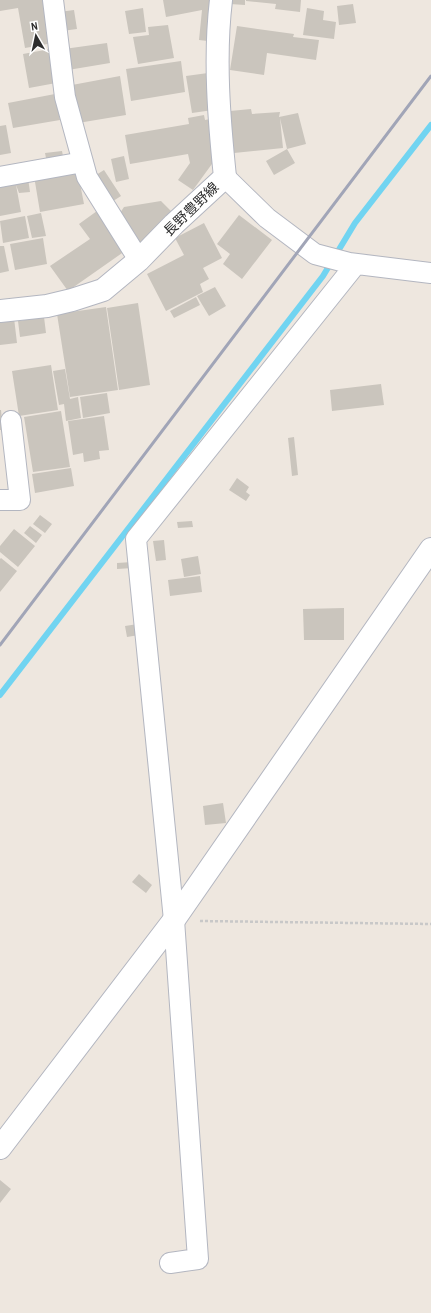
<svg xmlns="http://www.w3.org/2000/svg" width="431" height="1313" viewBox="0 0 431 1313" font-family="'Archivo Narrow','Noto Sans JP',sans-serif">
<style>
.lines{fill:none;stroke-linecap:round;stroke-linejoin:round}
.stream{stroke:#71d4f1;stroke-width:6}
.building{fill:#cac5bd}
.minor-casing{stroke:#b3b6c0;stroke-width:22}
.tertiary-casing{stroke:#b3b6c0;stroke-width:24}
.secondary-casing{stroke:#b3b6c0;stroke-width:24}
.path{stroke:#c8c8c8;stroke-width:2.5;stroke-dasharray:3 2;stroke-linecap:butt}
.minor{stroke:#fff;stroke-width:20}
.tertiary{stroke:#fff;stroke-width:22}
.secondary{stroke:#fff;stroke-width:22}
.rail{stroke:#a1a5b7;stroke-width:3}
.labels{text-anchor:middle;stroke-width:3.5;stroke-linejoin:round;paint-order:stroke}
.street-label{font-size:14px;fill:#2d2d2d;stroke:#fff}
</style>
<rect width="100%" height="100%" fill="#eee7df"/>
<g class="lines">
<!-- stream -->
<path class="stream" d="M0 695 323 276 355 223 431 125"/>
</g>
<!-- building -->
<path class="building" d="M0 0H45L53 43 25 48 18 8 0 11Z
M163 0H215L208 41 199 40 202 10 166 17Z
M230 0H245V5L230 4Z
M246 0H301L300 12 275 9 276 4 246 1Z
M353 4 356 23 339 25 337 6Z
M143 8 146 32 129 34 125 11Z
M307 8 324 11 323 20 336 22 334 39 303 35Z
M74 10 77 29 62 31 59 12Z
M168 25 174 58 138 64 133 37 149 35 148 27Z
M237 26 294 34 293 37 319 40 316 60 267 53 264 75 230 70Z
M107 43 110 63 68 70 64 49Z
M50 49 56 83 29 88 23 54Z
M181 61 185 92 131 101 126 69Z
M208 73 213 110 192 113 186 76Z
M120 76 126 115 78 123 72 85Z
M55 94 60 120 13 128 8 103Z
M251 109 252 114 280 112 279 117 298 113 306 144 287 149 280 118 283 148 234 153 230 111Z
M204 115 205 120 210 119 217 157 193 190 178 180 190 163 188 154 130 164 125 135 189 124 188 118Z
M6 125 11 153 0 155V126Z
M287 149 295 163 274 175 266 161Z
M62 151 64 161 47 163 45 153Z
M124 156 129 179 116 182 111 159Z
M77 168 84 204 40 212 34 176Z
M104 170 121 196 110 203 93 177Z
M28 178 30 192 19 193 16 185 21 212 0 216V185Z
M161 201 171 211 141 245 118 216 124 207Z
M97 211 125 251 68 291 50 266 90 239 79 224Z
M41 213 46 236 32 238 27 216Z
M239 215 272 240 242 279 223 264 230 254 217 244Z
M25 216 29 238 3 243 0 221Z
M204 223 222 258 203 268 209 279 200 284 203 292 166 311 147 274 184 255 175 238Z
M43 238 47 264 15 270 10 244Z
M0 246H4L9 271 0 273Z
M215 287 226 306 209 316 197 296Z
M196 297 200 305 174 318 170 311Z
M138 303 150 385 119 390 107 308Z
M106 307 118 390 70 397 57 314Z
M44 317 46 333 20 337 18 321Z
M14 318 17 343 0 345V320Z
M51 365 58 410 19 416 12 371Z
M65 369 70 399 78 397 81 418 66 421 64 404 59 405 53 371Z
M381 384 384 405 332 411 330 390Z
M107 393 110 413 83 418 80 397Z
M0 410H1L3 430H0Z
M61 411 70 467 33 472 24 417Z
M104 416 109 450 99 451 100 459 84 462 83 453 73 455 68 421Z
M294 437 298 475 292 476 288 438Z
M71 468 74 486 35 493 32 474Z
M237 478 249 487 246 492 250 495 246 501 229 490Z
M40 515 52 524 45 533 33 524Z
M192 521 193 527 178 528 177 522Z
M30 526 42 535 36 543 24 533Z
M14 529 35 546 18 567 0 552V546Z
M164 540 166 560 156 561 153 541Z
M198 556 201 574 184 577 181 559Z
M1 558 17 571 0 592V559Z
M132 562 133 568 117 569V563Z
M200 576 202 592 170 596 168 580Z
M344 608V640H304L303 609Z
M138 624 139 635 127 637 125 626Z
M223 803 226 823 205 825 203 806Z
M139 874 152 885 146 893 132 882Z
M0 1180 11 1189 0 1203Z"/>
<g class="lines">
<defs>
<path id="minor" d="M53 0 65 97 87 177 139 260
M0 177 83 162
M225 177 267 218 315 254 349 263 431 273
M0 500H20L11 421
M170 1263 198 1259 174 920 136 539 356 264"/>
<path id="tertiary" d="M0 1148 174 920 431 549"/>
<path id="secondary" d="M0 311 47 306 72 300 103 290 139 260 174 224 225 177C219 119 214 58 221 0"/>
</defs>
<!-- minor casing -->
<use href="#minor" class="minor-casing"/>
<!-- tertiary casing -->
<use href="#tertiary" class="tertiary-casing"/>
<!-- secondary casing -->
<use href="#secondary" class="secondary-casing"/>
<!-- path -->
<path class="path" d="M200 921 431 924"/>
<!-- minor -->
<use href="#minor" class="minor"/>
<!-- tertiary -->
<use href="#tertiary" class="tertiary"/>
<!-- secondary -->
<use href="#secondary" class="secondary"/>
<!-- rail -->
<path class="rail" d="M0 645 431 76"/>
</g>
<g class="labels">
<!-- street labels -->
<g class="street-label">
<text transform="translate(191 209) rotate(-44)" y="5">長野豊野線</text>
</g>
</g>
<!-- north arrow -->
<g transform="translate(36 36) rotate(351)" stroke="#ffffff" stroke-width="3" paint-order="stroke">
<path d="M0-3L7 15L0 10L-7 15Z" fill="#2d2d2d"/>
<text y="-6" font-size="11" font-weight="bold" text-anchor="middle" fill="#2d2d2d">N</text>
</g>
</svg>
